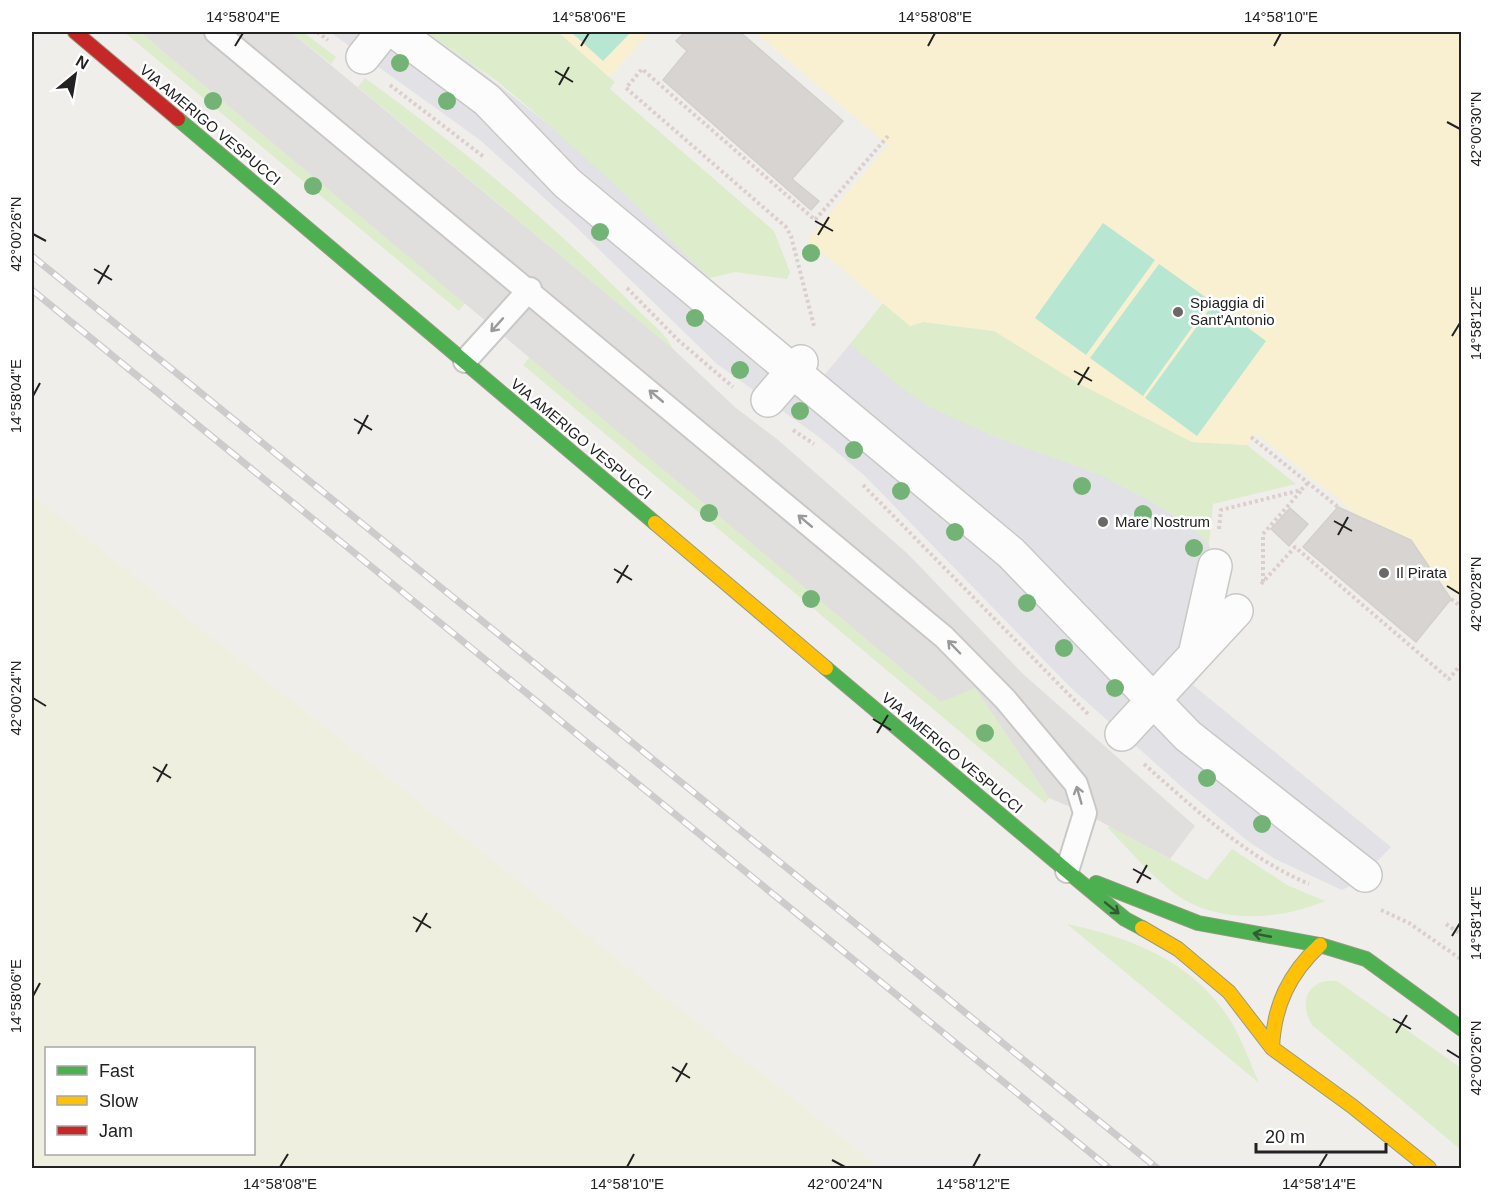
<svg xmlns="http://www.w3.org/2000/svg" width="1493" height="1200" viewBox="0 0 1493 1200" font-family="Helvetica,sans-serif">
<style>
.farmland{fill:#efefdf;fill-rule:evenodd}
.grass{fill:#ddeccb}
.sand{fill:#f8f0d0}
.pitch{fill:#b7e6d2}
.parking{fill:#e0dfde}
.plaza{fill:#e2e1e5}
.building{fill:#d7d4d2;stroke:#d3d0cc;stroke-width:1.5}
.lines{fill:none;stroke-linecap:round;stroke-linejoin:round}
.lane-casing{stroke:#c9c8c7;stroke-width:26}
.street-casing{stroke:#c9c8c7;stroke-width:36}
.fast-casing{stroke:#999a82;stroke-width:16}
.slow-casing{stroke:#999a82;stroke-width:16}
.jam-casing{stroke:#999a82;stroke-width:16}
.path{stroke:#dccecd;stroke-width:4;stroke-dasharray:3 3;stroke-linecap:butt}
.lane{stroke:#fdfcfc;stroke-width:22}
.street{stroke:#fdfcfc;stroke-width:33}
.fast{stroke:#4caf50;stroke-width:14}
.slow{stroke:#ffc107;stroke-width:14}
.jam{stroke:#c62828;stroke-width:14}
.rail-casing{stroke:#ccc;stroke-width:7}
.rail{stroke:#fff;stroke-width:4.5;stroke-dasharray:14;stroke-linecap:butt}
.tree{fill:#73b476}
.oneway{stroke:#9a9a9a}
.oneway2{stroke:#335a34}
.ticks{fill:none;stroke:#222;stroke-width:2}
.poi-dot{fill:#6a6968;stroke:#fff;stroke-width:2}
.labels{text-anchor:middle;stroke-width:5;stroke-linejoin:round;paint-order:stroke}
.street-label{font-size:15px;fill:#222;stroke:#fff}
.poi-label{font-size:15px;fill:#222;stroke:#fff;text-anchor:start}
.neatline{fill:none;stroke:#222;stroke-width:2}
.ticks-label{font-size:15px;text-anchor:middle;fill:#222}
</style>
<rect width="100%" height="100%" fill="#f0eeeb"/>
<!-- farmland -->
<path class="farmland" d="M32 495 880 1168H32ZM46 1048H254V1154H46Z"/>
<!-- grass -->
<path class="grass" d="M124 32H140L465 303 459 311Z
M291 32H303L336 57 331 64Z
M426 32H558L615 82 610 89 774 231 790 272 787 279 735 272 710 278 548 124 497 81Z
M365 78C462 148 552 223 636 308 646 319 668 335 672 348L358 87Z
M883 303 910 326 923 322 994 331 1080 384 1192 442 1247 445 1296 484 1213 504 1209 544C1126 467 1023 458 928 406 900 390 873 367 850 344Z
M530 357 933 695 975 688 1049 798 1045 803 523 365Z
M1110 826 1207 880 1232 849 1287 885 1325 901C1278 921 1213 925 1170 890 1148 872 1128 849 1108 828Z
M1067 924C1130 937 1194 962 1230 1020 1242 1039 1250 1063 1259 1083Z
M1337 981 1461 1068V1150L1312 1025C1298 1002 1308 978 1337 981Z"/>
<!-- sand -->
<path class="sand" d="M558 32H650L609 77Z
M755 32H1461V599L1258 434 1247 445 1192 442 1080 384 994 331 923 322 910 326 807 240 888 145Z"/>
<!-- pitch -->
<path class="pitch" d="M571 32H631L603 61Z
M1103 223 1155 260 1086 355 1035 318Z
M1159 264 1211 301 1143 396 1090 358Z
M1214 303 1266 341 1197 436 1145 398Z"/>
<!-- parking -->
<path class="parking" d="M140 32H291L672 348 736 408 777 439 908 554 1022 673 1195 826 1170 859 1085 813 1049 798 975 688 941 702 933 695Z"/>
<!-- plaza -->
<path class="plaza" d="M330 32H426L472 64 548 124 613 183 739 307 822 378 850 344 900 387 930 407 993 436 1098 474 1151 501 1190 526 1209 544 1225 600 1245 620 1193 685 1391 847 1356 883 1342 890 1275 859 1249 842 1183 788 1069 686 865 476 819 437 717 364 574 225 480 140Z"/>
<!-- building -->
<path class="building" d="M685 32H740L843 121 792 179 819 201 811 210 663 80 687 51 676 41Z
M1338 507 1411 540 1451 599 1416 642 1303 547Z
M1290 508 1308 524 1289 546 1271 529Z"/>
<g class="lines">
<defs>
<path id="lane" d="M216 32 944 637 1005 699 1076 784 1085 813 1067 871
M465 361 530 289"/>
<path id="street" d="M396 32 487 100 567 183 1011 553 1188 736 1365 875
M363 57 383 32
M768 400 801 362
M1195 655 1215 566
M1122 734 1236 611"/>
<path id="fast" d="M178 119 655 523
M826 668 1067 871 1125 919 1142 928
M1096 883 1198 923 1320 945 1366 959 1462 1029"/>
<path id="slow" d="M655 523 826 668
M1142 928 1178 949 1229 992 1272 1048 1352 1106 1429 1168
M1272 1048C1274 1005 1289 974 1320 945"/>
<path id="jam" d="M75 32 178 119"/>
</defs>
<!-- lane casing -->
<use href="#lane" class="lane-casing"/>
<!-- street casing -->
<use href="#street" class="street-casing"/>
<!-- fast casing -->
<use href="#fast" class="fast-casing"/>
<!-- slow casing -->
<use href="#slow" class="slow-casing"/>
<!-- jam casing -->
<use href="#jam" class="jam-casing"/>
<!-- path -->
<path class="path" d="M317 32 328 40
M390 85 484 157
M627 288 678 340 733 387
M814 326 791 236 786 227 626 88 642 69 815 220 888 136
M793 430 814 444
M1251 437 1338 507
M863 485 1089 715
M1219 529 1221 510 1301 490 1308 483
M1263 582V534L1301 491
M1261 584 1295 547 1449 679 1462 663
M1451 599 1462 607
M1144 764C1195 809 1246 857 1309 884
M1381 910 1409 923 1462 960
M1446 924 1462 935"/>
<!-- lane -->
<use href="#lane" class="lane"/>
<!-- street -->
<use href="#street" class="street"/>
<!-- fast -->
<use href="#fast" class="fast"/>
<!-- slow -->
<use href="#slow" class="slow"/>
<!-- jam -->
<use href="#jam" class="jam"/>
<defs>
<path id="rail" d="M32 256 1157 1168
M32 290 1109 1168"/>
</defs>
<!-- rail casing -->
<use href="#rail" class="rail-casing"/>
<!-- rail -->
<use href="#rail" class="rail"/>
</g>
<!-- trees -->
<g class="tree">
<circle cx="400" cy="63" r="9"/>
<circle cx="213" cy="101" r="9"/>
<circle cx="447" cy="101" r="9"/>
<circle cx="313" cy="186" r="9"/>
<circle cx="600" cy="232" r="9"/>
<circle cx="811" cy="253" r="9"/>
<circle cx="695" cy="318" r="9"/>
<circle cx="740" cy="370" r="9"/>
<circle cx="800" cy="411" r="9"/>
<circle cx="854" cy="450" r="9"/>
<circle cx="1082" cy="486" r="9"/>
<circle cx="901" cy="491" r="9"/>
<circle cx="709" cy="513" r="9"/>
<circle cx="1143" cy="514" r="9"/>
<circle cx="955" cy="532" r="9"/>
<circle cx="1194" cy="548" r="9"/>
<circle cx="811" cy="599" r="9"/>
<circle cx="1027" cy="603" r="9"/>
<circle cx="1064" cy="648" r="9"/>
<circle cx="1115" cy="688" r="9"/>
<circle cx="985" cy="733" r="9"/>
<circle cx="1207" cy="778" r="9"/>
<circle cx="1262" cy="824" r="9"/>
</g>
<!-- one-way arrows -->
<defs><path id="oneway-shaft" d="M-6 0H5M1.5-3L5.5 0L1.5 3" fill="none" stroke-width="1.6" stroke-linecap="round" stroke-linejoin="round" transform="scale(1.5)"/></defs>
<g class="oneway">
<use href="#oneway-shaft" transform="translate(497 325) rotate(132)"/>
<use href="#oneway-shaft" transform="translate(656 396) rotate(-140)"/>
<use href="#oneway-shaft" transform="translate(805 521) rotate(-140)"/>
<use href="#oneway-shaft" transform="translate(954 647) rotate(-134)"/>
<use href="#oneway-shaft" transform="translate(1079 795) rotate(-106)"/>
</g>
<g class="oneway2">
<use href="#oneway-shaft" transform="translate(1112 908) rotate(39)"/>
<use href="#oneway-shaft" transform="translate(1262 935) rotate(-169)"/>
</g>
<!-- ticks -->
<path class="ticks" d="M235 46 243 33M581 46 589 33M928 46 935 33M1274 46 1281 33M555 71 573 82M559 85 569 67M1447 122 1460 129M815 221 833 231M33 234 46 241M818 235 829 217M94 269 112 280M98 284 109 265M1452 336 1460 323M1074 371 1092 381M1078 385 1089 367M33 396 40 383M354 419 372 430M358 434 368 415M1334 521 1352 531M1338 535 1348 517M614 569 632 580M617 583 628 565M1447 586 1460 594M33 698 46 706M873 719 891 730M877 733 888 715M153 767 171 778M157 782 167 764M1133 869 1151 879M1137 883 1147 865M413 917 431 928M416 932 427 913M1452 936 1460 923M33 996 40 983M1393 1019 1411 1029M1396 1033 1407 1015M1447 1050 1460 1058M672 1067 690 1078M676 1082 687 1063M832 1160 845 1167M280 1167 288 1154M627 1167 634 1154M973 1167 980 1154M1319 1167 1327 1154"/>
<!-- markers -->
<g class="poi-dot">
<circle cx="1178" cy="312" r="6"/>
<circle cx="1103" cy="522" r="6"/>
<circle cx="1384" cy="573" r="6"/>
</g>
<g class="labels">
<!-- street labels -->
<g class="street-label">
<text transform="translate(210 125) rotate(40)" y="5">VIA AMERIGO VESPUCCI</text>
<text transform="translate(581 439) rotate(40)" y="5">VIA AMERIGO VESPUCCI</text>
<text transform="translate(952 753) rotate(40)" y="5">VIA AMERIGO VESPUCCI</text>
</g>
<!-- poi labels -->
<g class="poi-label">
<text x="1190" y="308">Spiaggia di<tspan x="1190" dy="17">Sant'Antonio</tspan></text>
<text x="1115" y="527">Mare Nostrum</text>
<text x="1396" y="578">Il Pirata</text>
</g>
</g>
<!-- border -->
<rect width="1493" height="1200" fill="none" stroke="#ffffff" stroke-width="66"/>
<!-- legend -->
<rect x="45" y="1047" width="210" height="108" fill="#ffffff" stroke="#a7a7a7" stroke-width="1.5"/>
<rect x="57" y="1066" width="30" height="9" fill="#4caf50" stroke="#a7a7a7" stroke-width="1.5"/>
<text x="99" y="1077" font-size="18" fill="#222222">Fast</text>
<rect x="57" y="1096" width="30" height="9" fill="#ffc107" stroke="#a7a7a7" stroke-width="1.5"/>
<text x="99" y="1107" font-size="18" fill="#222222">Slow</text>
<rect x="57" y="1126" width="30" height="9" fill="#c62828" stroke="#a7a7a7" stroke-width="1.5"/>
<text x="99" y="1137" font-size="18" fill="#222222">Jam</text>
<!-- north arrow -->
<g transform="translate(75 75) rotate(30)" stroke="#ffffff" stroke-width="4.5" paint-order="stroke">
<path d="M0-4.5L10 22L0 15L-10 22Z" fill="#222222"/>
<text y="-9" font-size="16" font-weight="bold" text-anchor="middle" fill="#222222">N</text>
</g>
<!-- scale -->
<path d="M1256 1143v9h130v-9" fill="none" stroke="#222222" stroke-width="3"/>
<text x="1265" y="1143" font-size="18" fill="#222222" stroke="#ffffff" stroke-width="4.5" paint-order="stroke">20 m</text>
<rect x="33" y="33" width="1427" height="1134" class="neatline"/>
<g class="ticks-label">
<text x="243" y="22">14°58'04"E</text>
<text x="589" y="22">14°58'06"E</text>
<text x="935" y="22">14°58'08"E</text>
<text x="1281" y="22">14°58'10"E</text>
<text transform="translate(1476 129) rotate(-90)" y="5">42°00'30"N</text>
<text transform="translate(16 234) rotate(-90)" y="5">42°00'26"N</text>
<text transform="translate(1476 323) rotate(-90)" y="5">14°58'12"E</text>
<text transform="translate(16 396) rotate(-90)" y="5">14°58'04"E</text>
<text transform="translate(1476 594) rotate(-90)" y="5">42°00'28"N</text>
<text transform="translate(16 698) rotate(-90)" y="5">42°00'24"N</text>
<text transform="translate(1476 923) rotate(-90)" y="5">14°58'14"E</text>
<text transform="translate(16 996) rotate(-90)" y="5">14°58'06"E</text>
<text transform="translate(1476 1058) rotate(-90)" y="5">42°00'26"N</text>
<text x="280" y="1189">14°58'08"E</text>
<text x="627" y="1189">14°58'10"E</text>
<text x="845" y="1189">42°00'24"N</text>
<text x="973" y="1189">14°58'12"E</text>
<text x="1319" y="1189">14°58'14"E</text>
</g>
</svg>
